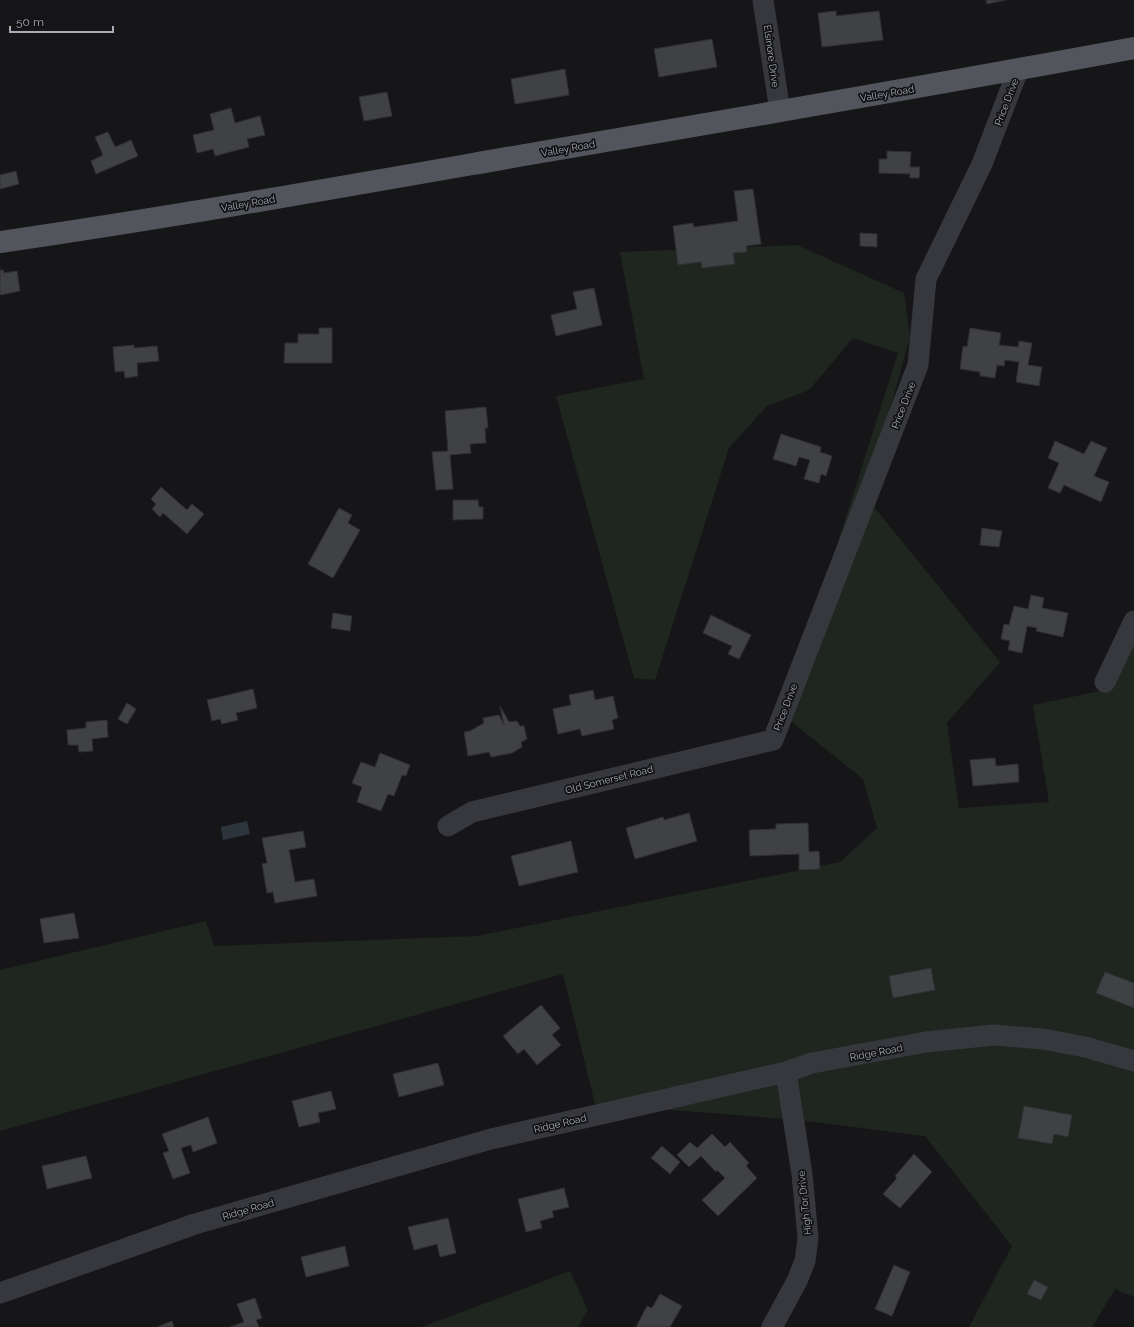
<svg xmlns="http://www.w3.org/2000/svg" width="1134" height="1327" viewBox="0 0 1134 1327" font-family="Raleway,sans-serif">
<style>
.green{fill:#1e261f}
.water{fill:#2c353c}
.building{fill:#404145;stroke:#303034}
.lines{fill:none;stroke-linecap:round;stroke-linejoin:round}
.minor{stroke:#37383d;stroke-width:21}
.major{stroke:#53555c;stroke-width:22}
.labels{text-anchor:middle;stroke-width:3.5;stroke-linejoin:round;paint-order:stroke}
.street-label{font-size:10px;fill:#a8adb8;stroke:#111113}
</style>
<rect width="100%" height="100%" fill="#161618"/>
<!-- green -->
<path class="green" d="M797 245 904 293 910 337 866 497 1000 662 947 723 959 808 1049 802 1033 705 1110 689 1134 641V1297L1115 1289 1092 1327H969L1012 1246 925 1136 798 1120 595 1104 563 974 0 1131V970L206 921 214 946 477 936 840 862 877 828 863 779 783 715 898 353 853 338 809 390 767 406 729 448 655 680 634 678 556 396 644 379 620 252Z
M570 1271 588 1310 578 1327H422Z"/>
<!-- water -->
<path class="water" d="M247 821 250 834 223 840 221 827Z"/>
<!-- building -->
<path class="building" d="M986 0H1006L987 4Z
M836 11V16L879 11 883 40 822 47 818 13Z
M712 39 717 67 659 77 654 49Z
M565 69 569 95 515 104 511 79Z
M387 92 392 116 364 121 359 97Z
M231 108 235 123 260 116 265 135 247 139 249 147 215 156 213 149 197 153 193 135 214 130 210 114Z
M108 132 115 147 131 140 138 156 96 174 91 161 103 155 95 137Z
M887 151 911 152 910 167H920L919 178H910V174L879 173V159H887Z
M16 171 19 184 0 189V175Z
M753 189 761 244 746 246 747 252 733 253 735 264 702 268 701 262 678 265 673 226 693 223 694 227 738 221 734 191Z
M860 233 877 234V247L860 246Z
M0 270H3L4 273 17 271 20 291 0 295Z
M594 288 602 325 556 336 551 315 577 309 573 292Z
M319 328H332V363H284L285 343H298V334H319Z
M970 328 1001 333 999 345 1018 347 1019 341 1032 343 1028 365 1042 367 1039 386 1016 382 1019 362 1005 360 1004 366 997 365 995 378 980 376V372L960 369 963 346 967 347Z
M134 345V348L157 346 159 361 137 363 138 376 125 378 124 371 115 372 113 347Z
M486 407 488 428H485L486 443 470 444 471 453 450 455 453 489 436 490 432 452 448 451 445 411Z
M781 434 821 447 820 452 832 456 826 476 821 474 819 483 804 479 810 460 799 457 796 466 773 459Z
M1055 441 1084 454 1091 441 1107 448 1094 476 1109 482 1101 502 1064 485 1060 493 1048 488 1059 463 1048 458Z
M161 487 187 510 192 504 204 514 187 534 163 513 160 517 152 509 156 504 151 499Z
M453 500H478L479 507H483V519L453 520Z
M339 508 352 515 348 523 360 530 333 578 308 564Z
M982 528 1002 531 999 547 980 545Z
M1031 595 1044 598 1042 608 1068 613 1063 637 1036 631 1037 628 1027 626 1022 653 1008 650 1010 641 1001 639 1004 624 1009 625 1014 606 1028 609Z
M333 613 352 616 350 631 331 628Z
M711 615 751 635 739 659 728 654 732 646 703 633Z
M253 689 257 708 236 713 238 720 222 724 220 719 212 721 207 700Z
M593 690 595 700 613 696 618 718 612 720 614 729 582 736 580 729 558 734 553 709 571 705 569 695Z
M127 703 136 709 127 724 118 719Z
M500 706 509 722 517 721 520 726H524L527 739 521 742 522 747 512 753 491 757 489 752 468 756 464 732 470 731 484 723 483 718 499 715 504 725Z
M107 720 108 737 92 739 93 751 79 752 78 745H68L67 730 86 728V722Z
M380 753 410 765 406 776 402 775 394 796 388 794 381 811 357 802 362 787 352 783 361 762 375 767Z
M995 758 996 766 1018 764 1019 782 973 786 970 760Z
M689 813 697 841 635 859 626 828 663 817 664 820Z
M808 823 809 852 819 851 820 869 799 870V854L750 856 749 830 776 829V824Z
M303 831 306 847 289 850 295 882 314 879 317 896 275 903 273 892 267 893 262 864 267 863 262 838Z
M571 841 578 872 519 886 511 856Z
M74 913 79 938 44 943 40 919Z
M931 968 935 990 893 998 889 976Z
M1105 972 1134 983V1008L1096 993Z
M541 1005 560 1028 552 1035 561 1045 537 1065 524 1049 518 1054 503 1036Z
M438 1063 444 1085 399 1097 393 1074Z
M331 1091 336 1109 318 1113 320 1122 299 1127 292 1101Z
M1024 1106 1072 1115 1068 1137 1054 1134 1052 1144 1018 1138Z
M208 1117 217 1143 193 1152 191 1145 181 1148 190 1173 173 1179 163 1153 169 1151 162 1134Z
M712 1134 725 1147 730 1142 749 1163 746 1166 757 1178 718 1216 702 1200 725 1178 717 1170 716 1172 701 1156 689 1167 677 1155 690 1142 697 1148Z
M662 1146 680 1162 670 1174 651 1158Z
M914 1154 932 1172 900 1208 883 1194 897 1178 895 1176Z
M86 1156 92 1178 47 1189 42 1166Z
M564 1188 569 1207 552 1211 554 1217 540 1221 542 1228 526 1232 518 1199Z
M448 1218 456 1253 440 1257 437 1244 414 1250 408 1227Z
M345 1246 349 1266 306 1277 301 1257Z
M894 1265 910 1272 892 1316 875 1309Z
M1034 1280 1048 1287 1041 1300 1027 1294Z
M660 1294 682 1306 670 1327H636L647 1306 652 1308Z
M255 1298 262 1318 256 1320 259 1327H230L244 1322 237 1304Z
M172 1321 174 1327H157Z"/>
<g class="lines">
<!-- minor -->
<path class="minor" d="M763 0 780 111
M1105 682 1134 621
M448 826 472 812 773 740 918 365 926 279 982 164 1018 70
M0 1293 195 1224 491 1139 786 1072 812 1063 926 1042 994 1035 1043 1039 1085 1047 1134 1061
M772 1327 797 1281 805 1261 808 1238 802 1174 786 1072"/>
<!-- major -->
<path class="major" d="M0 242C179 216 358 184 536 153 736 119 935 85 1134 48"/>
</g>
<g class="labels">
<!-- street labels -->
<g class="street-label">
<text transform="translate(772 56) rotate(82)" y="4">Elsinore Drive</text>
<text transform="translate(887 93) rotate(-10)" y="4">Valley Road</text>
<text transform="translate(1006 102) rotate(-69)" y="4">Price Drive</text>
<text transform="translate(568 148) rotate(-10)" y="4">Valley Road</text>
<text transform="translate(248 203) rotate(-10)" y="4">Valley Road</text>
<text transform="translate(903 405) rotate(-69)" y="4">Price Drive</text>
<text transform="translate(785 707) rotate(-69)" y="4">Price Drive</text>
<text transform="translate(609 779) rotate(-14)" y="4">Old Somerset Road</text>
<text transform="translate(876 1052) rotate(-11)" y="4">Ridge Road</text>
<text transform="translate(560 1123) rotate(-13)" y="4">Ridge Road</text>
<text transform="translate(804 1203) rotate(-96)" y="4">High Tor Drive</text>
<text transform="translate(248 1209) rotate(-16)" y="4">Ridge Road</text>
</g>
</g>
<!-- scale -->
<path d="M10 26v6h103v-6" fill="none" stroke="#a8adb8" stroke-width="2"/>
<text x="16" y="26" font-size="12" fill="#a8adb8" stroke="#111113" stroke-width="3" paint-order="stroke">50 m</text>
</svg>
